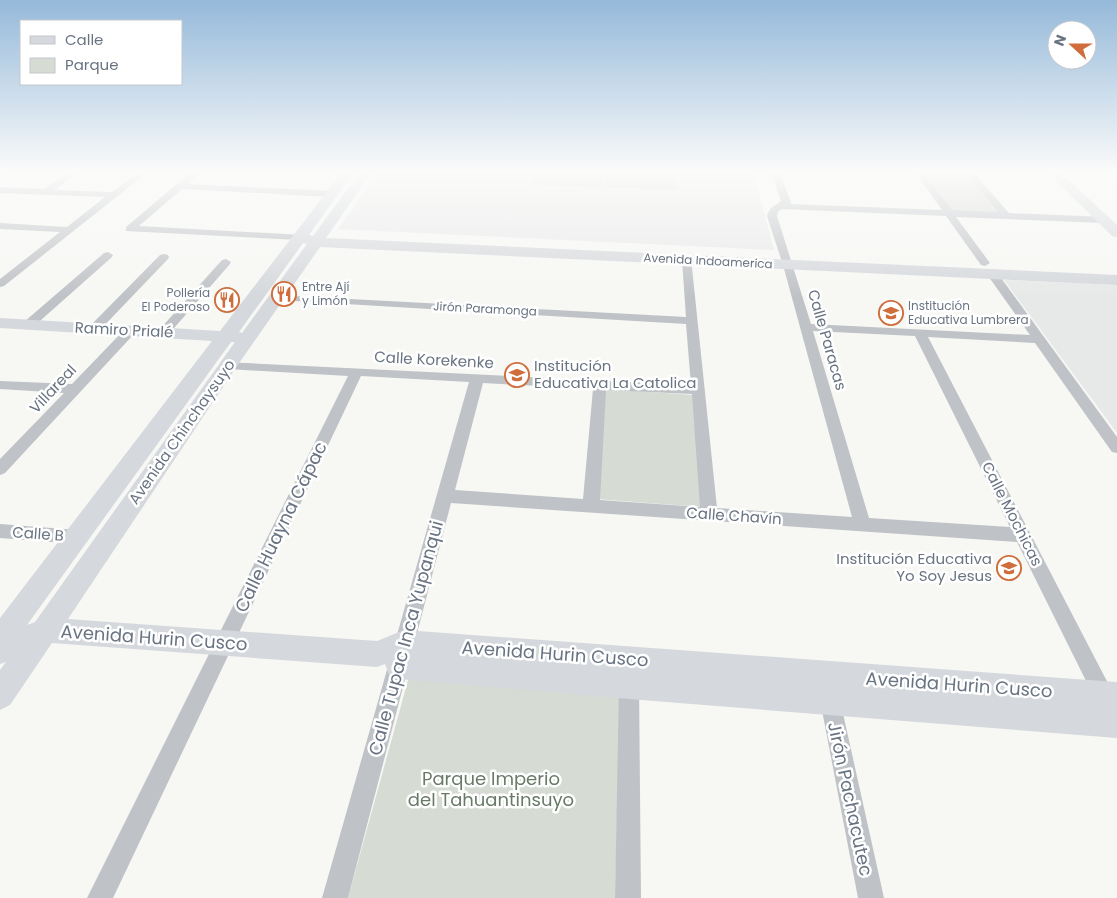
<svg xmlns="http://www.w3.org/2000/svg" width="1117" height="898" viewBox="0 0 1117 898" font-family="Poppins,sans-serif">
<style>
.built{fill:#e7e9e8}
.green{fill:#d6dbd4}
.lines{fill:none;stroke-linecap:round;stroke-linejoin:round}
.street{fill:#bfc2c6;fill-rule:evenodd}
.secondary{fill:#d5d8dc;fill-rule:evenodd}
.labels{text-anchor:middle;stroke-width:5;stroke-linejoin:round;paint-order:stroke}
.far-street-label{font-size:12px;fill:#697482;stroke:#fff}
.far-poi-label{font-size:12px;fill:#697482;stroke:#fff;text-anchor:start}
.street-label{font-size:15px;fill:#697482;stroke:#fff}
.poi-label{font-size:15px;fill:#697482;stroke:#fff;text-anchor:start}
.near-street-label{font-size:18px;fill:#697482;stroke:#fff}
.near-park-label{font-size:18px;fill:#697a67;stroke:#fff}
</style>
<rect width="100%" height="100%" fill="#f7f7f4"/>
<!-- built -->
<path class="built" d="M378 172H753L774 250 338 229Z
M1004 280 1117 285V433Z"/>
<!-- green -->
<path class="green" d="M535 172H602L601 187 532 185Z
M606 172H675L677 190 604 187Z
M923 172H965L1000 214 953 212Z
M603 389 694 395 702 507 596 499Z
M410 673 620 691 615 898H348Z"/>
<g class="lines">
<!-- street -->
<path class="street" d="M0 172H8L0 177Z
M70 172H79L55 190 112 192 139 172H148L4 286 0 287V279L60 232 0 229V223L67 227 105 197 0 193V187L43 189Z
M191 172H200L188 184 332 191 337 194 332 197 182 189 139 226 303 235 304 237 299 240 126 231V227Z
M771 172H779L791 202 790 204 942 210 915 172H923L952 210 998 212 965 172H973L1009 213 1105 217 1110 220 1105 223 956 217 990 263 985 266 981 265 946 216 782 209 778 212 777 216 811 324 1030 335 986 273 992 270 996 271 1117 437V453L1112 452 1035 343 928 337 1111 689 1114 696 1111 703 1104 706 1097 703 1017 542 451 503 348 898H322L469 382 361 376 113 898H87L348 376 228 369 221 365 223 362 691 385 686 324 278 300 272 297 274 295 686 317 682 260 687 257 691 258 717 508 852 517 783 265 767 216 770 209 781 201ZM813 331 915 336 1010 527 869 518ZM483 383 593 389 583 499 455 490ZM606 390 692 394 700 507 600 500Z
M108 252 113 255 112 257 32 328H24L22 325 24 322 104 253Z
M164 254 168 255 169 257 168 259 98 332H90L88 329 90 326 160 255Z
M226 259 231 262 230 264 168 335H160L158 332 160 329 222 260Z
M130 327 134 328 136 331 134 334 5 473 0 475V459L64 393 0 389V381L72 384 126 328Z
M0 524 77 530 83 532 85 537 83 542 77 544 0 538Z
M629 675 636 678 639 685 641 898H615L619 685 622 678Z
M830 690 837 693 840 700 884 898H858L820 700 823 693Z"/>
<!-- secondary -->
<path class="secondary" d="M342 172H354L309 235 313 236 360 172H372L326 238 1117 275V285L320 247 235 369 68 619 377 641 404 630 1117 682V738L629 699 399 679 389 675 385 664 377 667 52 643 10 705 0 710V670L6 662 0 664V618L212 341 0 328V318L220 331ZM303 243 307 244 242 333 239 332ZM231 342H235L35 622 27 625Z
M1047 172H1060L1117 225V237L1112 236Z"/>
</g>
<!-- sky -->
<linearGradient id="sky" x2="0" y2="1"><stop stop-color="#95b9da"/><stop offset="0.58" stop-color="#fbfbfa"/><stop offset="1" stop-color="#fbfbfa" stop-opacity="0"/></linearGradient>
<rect width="1117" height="297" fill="url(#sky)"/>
<!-- icons -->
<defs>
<symbol id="restaurant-ring" viewBox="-11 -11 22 22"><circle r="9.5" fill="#fff" stroke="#cf6e3c" stroke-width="1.5"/><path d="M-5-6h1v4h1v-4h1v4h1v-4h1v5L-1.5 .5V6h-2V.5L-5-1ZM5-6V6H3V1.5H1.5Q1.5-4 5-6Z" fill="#cf6e3c"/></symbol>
<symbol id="school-ring" viewBox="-11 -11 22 22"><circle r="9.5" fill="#fff" stroke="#cf6e3c" stroke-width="1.5"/><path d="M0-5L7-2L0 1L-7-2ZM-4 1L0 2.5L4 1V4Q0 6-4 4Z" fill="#cf6e3c"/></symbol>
</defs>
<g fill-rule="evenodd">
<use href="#restaurant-ring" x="270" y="280" width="28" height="28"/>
<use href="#restaurant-ring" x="213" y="286" width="28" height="28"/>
<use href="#school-ring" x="877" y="299" width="28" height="28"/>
<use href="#school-ring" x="503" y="361" width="28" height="28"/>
<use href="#school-ring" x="995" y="554" width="28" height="28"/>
</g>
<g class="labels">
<!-- far-street labels -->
<g class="far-street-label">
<text transform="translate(708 261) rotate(3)" y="4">Avenida Indoamerica</text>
<text transform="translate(485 309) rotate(3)" y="4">Jirón Paramonga</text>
</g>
<!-- far-poi labels -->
<g class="far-poi-label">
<text x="302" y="291">Entre Ají<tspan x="302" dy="14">y Limón</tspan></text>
<text x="210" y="297" text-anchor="end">Pollería<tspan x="210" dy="14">El Poderoso</tspan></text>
<text x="908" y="310">Institución<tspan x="908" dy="14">Educativa Lumbrera</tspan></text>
</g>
<!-- street labels -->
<g class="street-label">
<text transform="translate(124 330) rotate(3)" y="5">Ramiro Prialé</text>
<text transform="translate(827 340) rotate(74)" y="5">Calle Paracas</text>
<text transform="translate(434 360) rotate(3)" y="5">Calle Korekenke</text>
<text transform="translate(53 389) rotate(-47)" y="5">Villareal</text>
<text transform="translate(182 432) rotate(-55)" y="5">Avenida Chinchaysuyo</text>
<text transform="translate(1012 514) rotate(63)" y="5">Calle Mochicas</text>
<text transform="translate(734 516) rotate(4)" y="5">Calle Chavín</text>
<text transform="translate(38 534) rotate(4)" y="5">Calle B</text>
</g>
<!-- poi labels -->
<g class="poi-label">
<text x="534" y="371">Institución<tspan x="534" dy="17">Educativa La Catolica</tspan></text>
<text x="992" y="564" text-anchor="end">Institución Educativa<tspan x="992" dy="17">Yo Soy Jesus</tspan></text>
</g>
<!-- near-street labels -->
<g class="near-street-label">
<text transform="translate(281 527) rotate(-64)" y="6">Calle Huayna Cápac</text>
<text transform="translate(154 638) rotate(4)" y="6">Avenida Hurin Cusco</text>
<text transform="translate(406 638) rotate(-75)" y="6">Calle Tupac Inca Yupanqui</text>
<text transform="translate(555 654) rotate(4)" y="6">Avenida Hurin Cusco</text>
<text transform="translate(959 685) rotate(4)" y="6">Avenida Hurin Cusco</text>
<text transform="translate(850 799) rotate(78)" y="6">Jirón Pachacutec</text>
</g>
<!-- near-park labels -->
<g class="near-park-label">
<text x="491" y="785">Parque Imperio<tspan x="491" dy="21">del Tahuantinsuyo</tspan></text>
</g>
</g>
<!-- legend -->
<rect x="20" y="20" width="162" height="65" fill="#ffffff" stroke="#c3c7cd"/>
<rect x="30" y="36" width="25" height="8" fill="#d5d8dc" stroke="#c3c7cd"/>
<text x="65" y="45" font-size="15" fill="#697482">Calle</text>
<rect x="30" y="58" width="25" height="15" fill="#d6dbd4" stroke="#c3c7cd"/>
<text x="65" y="70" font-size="15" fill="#697482">Parque</text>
<!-- north arrow -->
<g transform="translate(1072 45) rotate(291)"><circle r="24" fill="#ffffff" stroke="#c3c7cd"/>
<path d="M0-4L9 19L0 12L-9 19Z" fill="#cf6e3c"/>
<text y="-8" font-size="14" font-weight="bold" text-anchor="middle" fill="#697482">N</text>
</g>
</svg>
